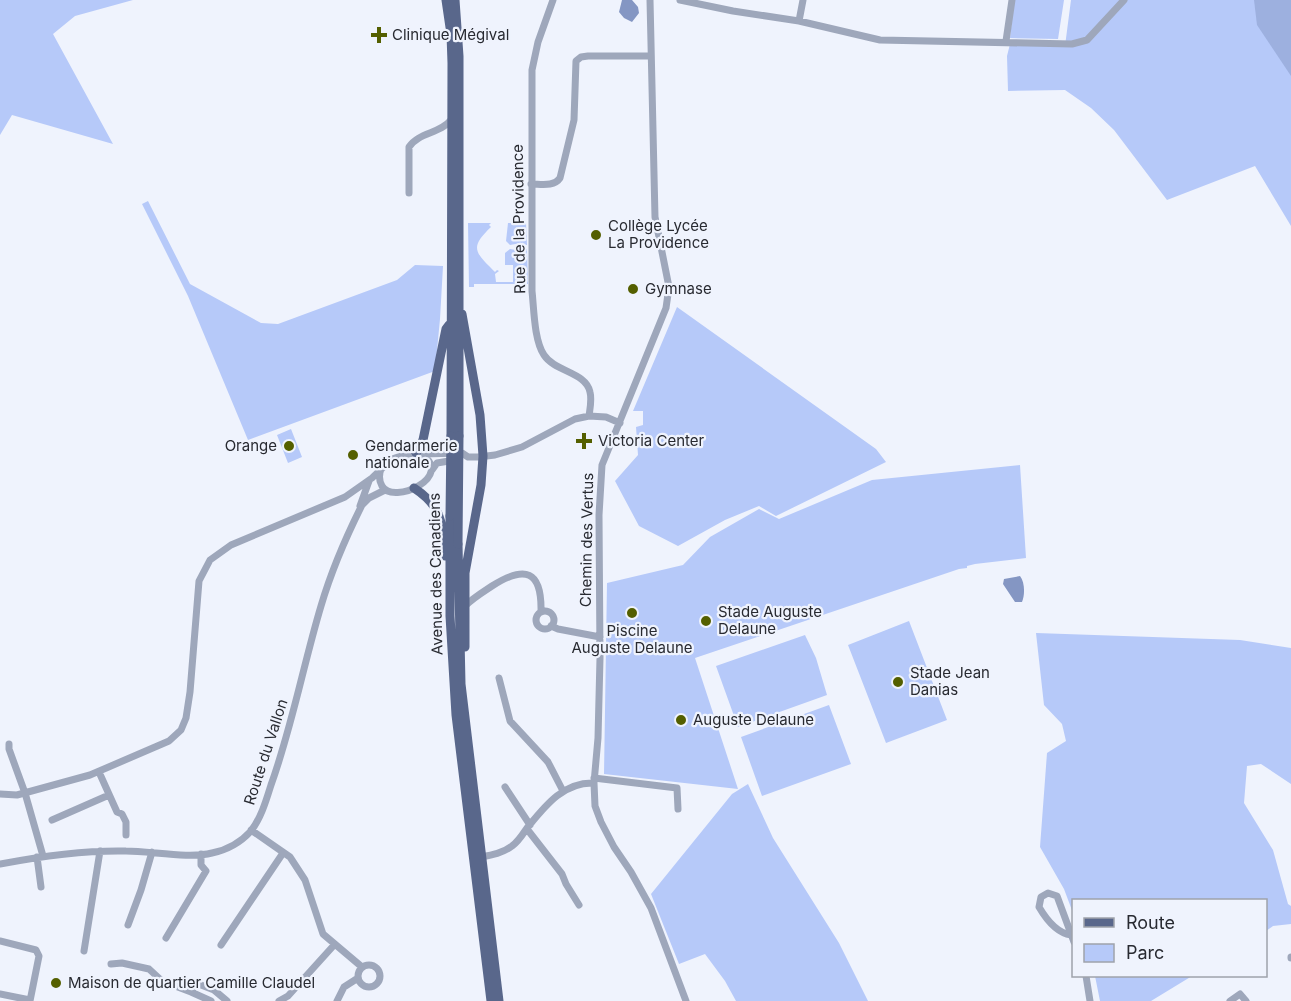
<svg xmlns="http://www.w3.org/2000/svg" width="1291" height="1001" viewBox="0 0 1291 1001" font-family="Inter,sans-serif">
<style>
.green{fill:#b6c9f9}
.forest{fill:#9db0df}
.water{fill:#8496c3}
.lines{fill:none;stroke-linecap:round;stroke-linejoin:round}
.minor{stroke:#9ea7bb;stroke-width:7}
.major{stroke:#59678b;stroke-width:9}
.major-bridge{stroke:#59678b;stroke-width:9}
.poi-dot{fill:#545f00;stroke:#eff3fd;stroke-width:2}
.labels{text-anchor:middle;stroke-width:4.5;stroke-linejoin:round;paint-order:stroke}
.poi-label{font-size:15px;fill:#282a31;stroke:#eff3fd;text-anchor:start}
.street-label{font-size:15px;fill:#282a31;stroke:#eff3fd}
</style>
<rect width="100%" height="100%" fill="#eff3fd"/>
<!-- green -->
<path class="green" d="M0 0H133L75 16 53 34 113 144 12 115 0 135Z
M1014 0H1064L1058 39 1010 38Z
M1071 0H1291V226L1255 166 1167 200 1114 130 1091 108 1065 90 1008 91 1007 56 1010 44 1065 46Z
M148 201 190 284 261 323 278 324 397 280 415 265 443 266 440 319 435 371 248 440 188 296 142 204Z
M468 223H491L489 225 491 227C469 248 475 252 495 272L497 270 499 271 495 274 496 282H513V265H505V253L510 249 521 251 522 249H527L528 284H474V287H469Z
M508 223H526L527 245H521V243L510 245 506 241Z
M677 307 876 449 886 462 776 516 759 506 725 520 678 546 639 526 615 481 638 455 636 427 643 425V411H633Z
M291 429 302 457 288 463 277 435Z
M1020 465 1026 558 975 564 967 566V568L959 569 695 658 738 789 604 774 607 583 683 565 710 537 759 509 779 519 872 480Z
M909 621 947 720 886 743 848 645Z
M1036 633 1240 640 1291 648V784L1261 764 1247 766 1244 803 1273 850 1288 904 1291 906V924L1273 926 1266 931V900H1074L1073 913 1064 889 1040 847 1047 753 1066 741 1062 724 1044 705Z
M805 635 816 658 827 695 738 727 716 666Z
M829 705 851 764 762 796 741 737Z
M748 784 773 838 839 943 868 1001H736L725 981 705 954 679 964 651 894 732 794Z
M1095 976H1192L1151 1001H1100Z"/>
<!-- forest -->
<path class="forest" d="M1254 0H1291V76L1257 25Z"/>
<!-- water -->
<path class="water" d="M622 0H632L638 7 639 13 632 22 624 18 619 12Z
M1020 576C1025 582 1025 595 1022 602H1015L1003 584 1004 579Z"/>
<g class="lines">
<!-- minor -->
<path class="minor" d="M553 0 538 42 532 70V291C534 309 534 340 544 355 555 372 586 372 590 392 592 400 590 408 589 416
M650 0 655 217 669 287 666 308 602 465 599 515 600 658 598 738 594 783 595 806 601 822 614 847 631 872 651 908 686 1001
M680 0 733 11 799 21 880 40 1072 44 1087 40 1124 0
M799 21 803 0
M1006 41 1012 0
M531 184C541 184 554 187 560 178L574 120 576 61 581 57 588 56H651
M409 193V147C419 132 440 134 451 120
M421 454 462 453 468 457H478L495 455 522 447 575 419 589 416 606 417 620 423
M432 470 437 463 455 460
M360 506 369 481
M465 606C473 598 483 592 492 586 525 565 542 570 541 612
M536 620a9 9 0 1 1 18 0a9 9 0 1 1-18 0Z
M551 626 558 629 600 637
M499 678 510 721 548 762 563 791
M9 744V749L25 793 43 856
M99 772 117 812 122 814 126 822V835
M594 778 677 788 678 809
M505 787 530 825
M0 794 17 795 90 775 169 741 181 730 186 718 190 692 199 581 210 560 231 545 345 497 372 478 392 459 407 454H421C456 476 393 506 382 486 378 479 379 473 382 467
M52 820 109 795
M527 829 562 874 566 884 579 905
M251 830 290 857 305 880 323 934 362 967
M37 857 41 887
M481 857C492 855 503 853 512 846 518 842 523 834 527 828 545 806 563 782 594 783
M0 864C42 856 84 850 126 851 151 851 189 859 212 853 227 850 241 842 251 831 261 818 266 801 271 785 292 727 303 666 321 606 331 572 346 537 362 505L369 498 385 490
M128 925 141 890 152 852
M1071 935C1057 933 1046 919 1039 907L1041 897 1048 893 1057 896 1074 942
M166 938 206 871 201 865V854
M0 941 36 950 39 956 30 1001
M221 945 283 853
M84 951 100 851
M1291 957V958
M111 964 122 963 149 969 162 981 191 992 196 983 214 990 227 1001
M358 976a11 11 0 1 1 22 0a11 11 0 1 1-22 0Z
M1086 976 1090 1001
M191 992 211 1001
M0 994 30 1000
M279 1001 288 996 335 944
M337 1001 344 987 358 978
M1230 1001 1240 994 1246 1001"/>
<!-- major -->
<path class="major" d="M446 0 451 34 452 63 451 436
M455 0 459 56V436
M462 314 480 415 483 456 481 485 465 573V647
M416 453 423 440 446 329 449 325
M414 488C443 507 442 523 445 556
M450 516V616L456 715 491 1001
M458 544 461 684 499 1001"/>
<!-- major-bridge -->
<path class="major-bridge" d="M450 516 451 436
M458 544 459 436"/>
</g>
<!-- markers -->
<g class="poi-dot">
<path d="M376 26h6v6h6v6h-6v6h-6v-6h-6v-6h6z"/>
<circle cx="596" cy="235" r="6"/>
<circle cx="633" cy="289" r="6"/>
<path d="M581 432h6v6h6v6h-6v6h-6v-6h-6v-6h6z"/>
<circle cx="289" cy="446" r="6"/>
<circle cx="353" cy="455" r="6"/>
<circle cx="632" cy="613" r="6"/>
<circle cx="706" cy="621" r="6"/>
<circle cx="898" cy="682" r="6"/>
<circle cx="681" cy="720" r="6"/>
<circle cx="56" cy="983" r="6"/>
</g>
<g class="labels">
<!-- poi labels -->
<g class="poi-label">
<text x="392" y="40">Clinique Mégival</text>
<text x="608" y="231">Collège Lycée<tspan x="608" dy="17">La Providence</tspan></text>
<text x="645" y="294">Gymnase</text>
<text x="598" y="446">Victoria Center</text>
<text x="277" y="451" text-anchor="end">Orange</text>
<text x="365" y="451">Gendarmerie<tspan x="365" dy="17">nationale</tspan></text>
<text x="718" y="617">Stade Auguste<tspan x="718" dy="17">Delaune</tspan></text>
<text x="632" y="636" text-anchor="middle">Piscine<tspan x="632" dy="17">Auguste Delaune</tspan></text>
<text x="910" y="678">Stade Jean<tspan x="910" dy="17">Danias</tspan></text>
<text x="693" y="725">Auguste Delaune</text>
<text x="68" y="988">Maison de quartier Camille Claudel</text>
</g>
<!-- street labels -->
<g class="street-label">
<text transform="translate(519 219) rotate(-91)" y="5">Rue de la Providence</text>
<text transform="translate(587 540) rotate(-89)" y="5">Chemin des Vertus</text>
<text transform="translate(436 574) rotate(-91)" y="5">Avenue des Canadiens</text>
<text transform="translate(266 752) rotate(-72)" y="5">Route du Vallon</text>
</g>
</g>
<!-- legend -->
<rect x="1072" y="899" width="195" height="78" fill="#eff3fd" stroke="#9fa3ab" stroke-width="1.5"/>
<rect x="1084" y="918" width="30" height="9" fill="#59678b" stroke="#9fa3ab" stroke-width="1.5"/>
<text x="1126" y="929" font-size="18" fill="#282a31">Route</text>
<rect x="1084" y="944" width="30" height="18" fill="#b6c9f9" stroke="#9fa3ab" stroke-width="1.5"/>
<text x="1126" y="959" font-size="18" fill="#282a31">Parc</text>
</svg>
